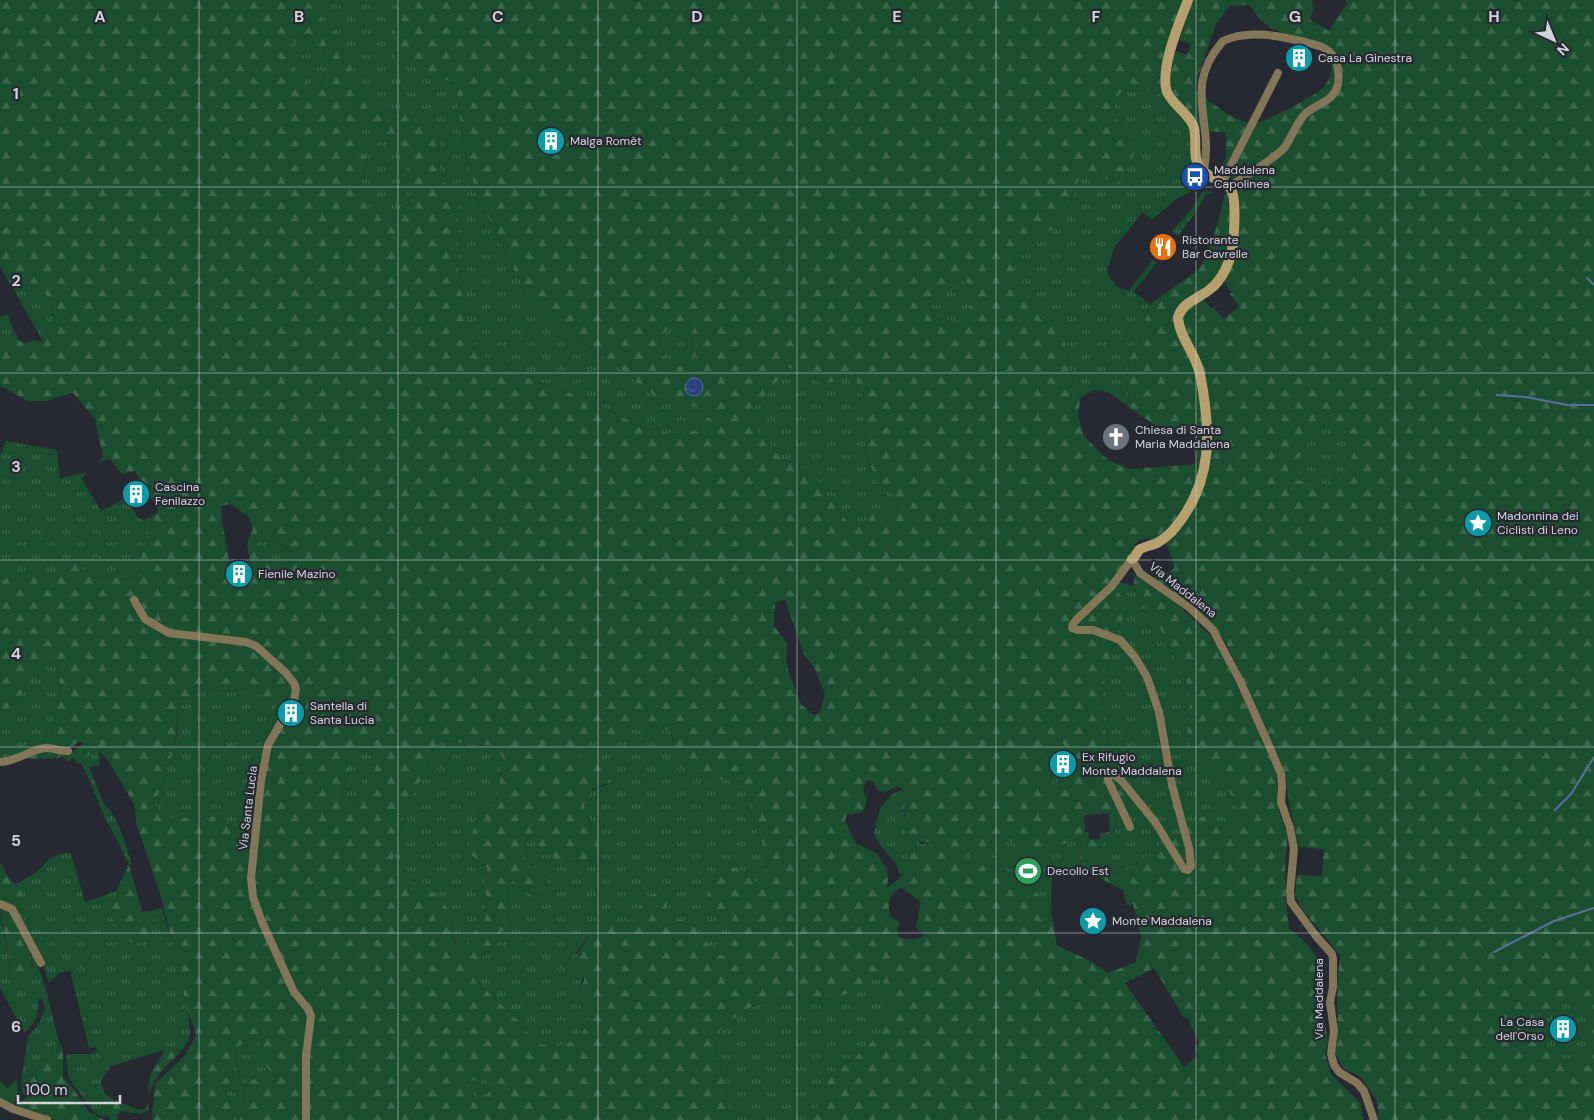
<svg xmlns="http://www.w3.org/2000/svg" width="1594" height="1120" viewBox="0 0 1594 1120" font-family="'DM Sans',sans-serif">
<style>
.grass{fill:url(#grass-tufts)}
.forest{fill:url(#forest-firs);fill-rule:evenodd}
.pitch{fill:#1b4e2e}
.water{fill:url(#water-ripples);stroke:#5b6e99}
.lines{fill:none;stroke-linecap:round;stroke-linejoin:round}
.stream{stroke:#5b6e99;stroke-width:2}
.street{stroke:#837558;stroke-width:8}
.secondary{stroke:#b6a070;stroke-width:10}
.grid{fill:none;stroke:#d2d4da;stroke-width:1;stroke-opacity:0.55}
.labels{text-anchor:middle;stroke-width:4.5;stroke-linejoin:round;paint-order:stroke}
.poi-label{font-size:12px;fill:#d2d4da;stroke:#272932;text-anchor:start}
.street-label{font-size:12px;fill:#d2d4da;stroke:#272932}
.grid-label{font-size:16px;text-anchor:middle;font-weight:bold;fill:#d2d4da;stroke:#272932;stroke-width:4.5;stroke-linejoin:round;paint-order:stroke}
</style>
<defs>
<pattern id="grass-tufts" width="24" height="20" patternUnits="userSpaceOnUse" patternTransform="scale(1.25)"><rect width="24" height="20" fill="#1b4e2e"/><path d="M3 7l-1-3M5 7V3M7 7l1-3M15 17l-1-3M17 17v-4M19 17l1-3" fill="none" stroke="#3b674c"/></pattern>
<pattern id="forest-firs" width="22" height="20" patternUnits="userSpaceOnUse" patternTransform="scale(1.25)"><rect width="22" height="20" fill="#1b4e2e"/><path d="M5 1l3.5 6h-7zM16 11l3.5 6h-7z" fill="#3b674c"/></pattern>
<pattern id="water-ripples" width="26" height="14" patternUnits="userSpaceOnUse" patternTransform="scale(1.25)"><rect width="26" height="14" fill="#28437d"/><path d="M2 4q2-2 4 0t4 0M15 11q2-2 4 0t4 0" fill="none" stroke="#465d8f"/></pattern>
</defs>
<rect width="100%" height="100%" fill="#272932"/>
<!-- grass -->
<path class="grass" d="M305 0H403L397 9 437 75 456 85 463 143 479 204 487 215 526 293 583 343 615 365 657 398 694 406 713 414 695 431 677 435 640 426 591 401 504 368 482 355 467 335 461 305 462 298 458 265 459 226 457 205 439 175 440 134 423 118 380 110 365 100 350 77V51L342 37 321 19Z
M310 34 324 49 326 71 320 92C302 79 292 70 282 49Z
M1144 90 1164 95 1183 118 1190 130 1195 180 1194 187 1190 192 1175 200 1152 220 1142 212 1125 235 1115 246 1107 270C1111 282 1117 290 1129 290L1153 260 1157 263 1133 292 1150 304 1138 345 1130 357 1127 377 1129 407C1111 394 1100 381 1080 399L1075 390 1063 334 1024 292 1013 271 1014 252 1023 238 1045 233 1071 203 1079 178 1090 172 1100 174 1134 138C1120 129 1117 119 1113 104L1122 91Z
M357 121 374 122C389 137 411 156 413 179 415 192 406 208 402 220 376 212 374 216 356 193L368 161 350 136Z
M1212 191V193L1206 194 1195 213 1178 236 1172 231 1190 211 1202 192Z
M6 260 17 273 45 293 51 302 54 325 44 343 0 266V261Z
M955 280C967 280 974 284 977 296L968 310 958 321 935 319 929 307 943 286Z
M8 314 10 323 19 340 4 353 0 352V317Z
M672 325 695 327C690 338 689 349 697 359L674 368C666 359 656 347 663 334 665 331 669 328 672 325Z
M786 365 820 382H833L855 371 858 390 867 399 864 419 866 455 878 483 890 490 898 503 897 514C887 519 882 520 874 513L862 527 846 520 809 471 781 458 744 415C762 400 776 386 786 365Z
M1326 420 1342 432 1355 449C1347 470 1337 477 1319 490L1314 481 1291 480 1282 476C1303 463 1304 444 1302 422Z
M6 441 57 450 60 478 88 472 82 479 101 511 126 498 138 518 144 520 147 537 135 579 95 577 70 560 55 578 0 584V455Z
M265 531 290 552 291 557 289 563C269 566 245 558 257 533Z
M251 561C251 565 253 569 252 573 249 582 240 585 232 586L224 572 230 566Z
M1114 580 1134 587 1156 620 1173 655 1185 674 1190 701 1187 730 1192 748 1227 787 1238 808 1234 822 1221 827 1204 816 1180 835 1162 843 1125 872 1114 874 1098 867 1093 855 1101 847 1103 835 1115 832 1116 807 1112 803 1111 799 1127 775 1110 752 1104 725 1102 693 1112 648 1121 625 1112 583Z
M37 657 58 665 60 687 50 746 6 759 5 749 1 736V716L17 699Z
M206 688 227 692 246 688 277 702 272 728 261 745 253 824 232 829 218 816 168 819 153 803 161 789 168 764 175 749 177 733 178 704Z
M646 721 671 731 675 752 702 777 742 782 768 861 763 876 757 883 738 869 731 918 738 925 730 947 723 956 713 949 690 921 667 917 642 903 627 921 605 924 600 936 591 933 576 953C581 967 588 975 579 989 594 1012 591 1018 578 1040L556 1047 535 1043 520 1022 486 990 476 983 473 975 476 966 502 930H511L507 905 508 884 512 880 524 886 529 894 533 865 526 861 525 843 533 834 566 862 585 860 605 863 598 852 595 828 590 820 584 805 588 793 611 782 585 768 579 761 580 753 600 730 623 735Z
M440 739 467 744 490 745 503 757 497 802 480 804 471 838V855L487 868 485 910 469 944 457 948 453 932 452 915 415 881 408 878 393 860 399 841 404 814Z
M1059 740 1078 760 1057 779 1059 781 1051 788 1040 776 1053 764 1044 754Z
M94 751 99 752 100 765 89 767 105 806C117 813 127 850 132 864H129L105 818 83 765V760Z
M365 751 371 754 377 762 371 776 354 808 350 804 342 802 341 799C346 783 348 756 365 751Z
M902 790 907 792 908 795 904 815 905 830 921 844 929 842 932 845 929 851 924 852H919L906 871 900 875 896 864 878 842 874 833 880 808 892 794Z
M999 835 1025 849 1059 846 1080 836 1081 871 1052 869 1051 911 1045 921 1025 882 994 866 989 865 972 868 966 863 963 857 964 855C971 851 980 850 987 846 992 843 993 837 999 835Z
M63 853H71L85 902 116 891 122 894 121 898 114 902 110 915 119 925 127 940 155 919 154 910 162 908 179 968 188 1013 190 1031 188 1041 183 1049 164 1050 111 1066 103 1077 101 1083 105 1094 115 1100 112 1102 114 1108 106 1111 108 1115 103 1117 94 1112 87 1103 69 1078 66 1059 67 1054H90L97 1050 94 1046 93 1048H89L70 971 61 972 49 983 43 965 20 917 16 884 37 872 49 859Z
M0 914 13 981 33 966 31 953C48 981 50 1014 60 1044L53 1045 52 1057C48 1059 44 1061 41 1064 33 1070 30 1079 21 1081L28 1037 39 1023 45 1009 42 998 38 999C41 1014 34 1022 25 1033L0 988Z
M871 980H883L886 993 897 1013 883 1018 882 1032 853 1059 828 1078 816 1108 807 1120H729V1099L716 1049 721 1028 749 1008 776 999 808 996 830 1000 855 991Z
M1574 996 1594 998V1063L1580 1068C1555 1058 1542 1049 1534 1023L1546 1013Z
M255 1037C265 1046 265 1064 273 1075L247 1081 240 1120H233L226 1088 231 1086 237 1048 248 1038Z
M480 1078C486 1079 490 1081 491 1087L487 1094 477 1097 473 1095 468 1085 469 1082Z"/>
<!-- forest -->
<path class="forest" d="M0 0H305L307 1 321 19 342 37 350 51V77L365 100 380 110 423 118 440 134 439 175 457 204 459 226 458 265 462 298 461 305 467 335 482 355 504 368 591 401 640 426 677 435 695 431 713 414 694 406 657 398 615 365 557 324 526 293 487 215 479 204 463 143 456 85 437 75 397 61 389 47 397 9 403 0H1184L1159 77 1164 95 1144 90 1122 91 1113 104C1117 119 1120 129 1134 138 1137 153 1129 167 1121 180L1112 183C1099 173 1095 170 1079 178 1073 198 1066 223 1046 233 1039 236 1030 237 1023 238L1014 252 1013 271 1024 292 1063 334 1075 390 1080 399 1078 417 1084 436 1108 460 1129 469 1197 464 1196 431 1164 432 1129 407 1127 377 1130 357 1138 345 1150 304 1197 271C1213 251 1219 214 1227 188L1229 191 1228 202 1230 213 1228 251 1219 276 1180 308 1204 412 1202 476 1172 528 1156 540C1146 537 1140 538 1134 545L1135 552 1115 580 1133 586 1136 574 1178 605 1209 634 1221 652 1266 747 1276 771 1279 812 1288 837 1285 862 1286 902 1289 928 1307 944 1318 959 1324 978 1323 1004 1328 1043 1325 1054 1331 1074 1360 1103 1364 1120H807L816 1108 828 1078 853 1059 882 1032 883 1018 896 1013 886 993 883 980H871L855 991 830 1000 807 996 776 999 749 1008 721 1028 716 1049 729 1099V1120H240L247 1081 273 1075C265 1064 256 1056 259 1041L255 1037 248 1038 237 1048 231 1086 226 1088 233 1120H152L155 1084 185 1055 196 1036 192 1021 188 1013 161 896 137 826 134 804 106 757 99 752 94 751 83 760V765L77 763 74 757 68 761 62 755 59 758 24 759C31 755 42 749 51 750 55 751 57 755 62 755 69 755 79 748 83 743L78 742 69 749 50 746 60 687 58 665 37 657 33 680 1 716V736L5 749 6 759 0 766V584L15 572 42 570 55 578 60 566 70 560 95 577 135 579 147 537 144 520 156 514 158 510 135 471 122 474 110 459 97 463 103 457 95 419 73 393 46 401H28L0 386V352L4 353 17 340 26 343 34 340 44 343 54 325 51 302 45 293 17 273 6 260 0 261ZM309 34 324 49 326 71 320 92C302 79 292 70 282 49ZM358 121 374 122C389 138 411 156 413 179 415 192 406 208 402 220 376 212 374 216 356 193L368 161 351 136ZM955 280C967 280 974 284 977 296L968 310 958 321 935 319 929 307 943 286ZM672 325 695 327C690 339 689 349 697 359L674 368C666 359 656 347 663 334 665 331 669 328 672 325ZM786 366 820 382H833L855 371 858 390 867 399 864 419 866 455 878 483 890 490 898 503 897 514C887 519 882 520 874 512L862 527 846 520 809 471 781 458 744 415C762 400 776 386 786 366ZM230 504 249 517 253 529C252 532 249 537 248 540 244 560 266 580 232 586L225 573 230 566 221 514 222 506ZM265 531 290 551 291 557 289 563C269 566 245 558 257 533ZM1114 580 1134 587 1156 620 1173 655 1185 674 1190 701 1187 730 1192 748 1227 787 1238 808 1234 822 1221 827 1204 816 1188 823 1187 829 1180 835 1162 843 1125 872 1114 874 1098 867 1094 855 1101 846 1103 835 1115 832 1116 807C1111 802 1111 800 1114 793L1129 798 1133 787 1127 775 1110 752 1104 725 1102 693 1112 648 1121 625 1125 602 1112 583ZM785 600 804 654 815 669 825 694 820 713 813 715 801 704 789 674 786 659 787 643 774 626 775 602ZM206 688 227 692 246 688 277 702 272 728 261 745 253 824 232 829 218 816 168 819 153 803 161 789 168 764 175 749 178 704ZM646 721 671 731 675 752 692 773 702 777 742 782 768 861 763 876 757 883 738 869 721 864C708 884 703 892 716 914L731 918 738 925 730 947 723 956 713 949 690 921 667 917V900L656 892 642 903 627 921 605 924 600 936 591 933C583 948 568 958 580 975L584 976V981L579 989C594 1012 591 1018 578 1040L556 1047 535 1043 520 1022 486 990 476 983 473 975 476 966 502 931 511 930 507 905 508 884 512 880 524 886 529 894 535 897 548 885 545 877 526 860 525 843 532 834 537 843 555 860 566 862 586 860 606 863 598 852 596 828 590 820 584 805C590 788 594 788 611 782L608 769 600 762 585 768 579 761 580 753 600 730 608 739 623 735ZM440 739 467 744 490 745 503 757 497 802 480 804 471 838V855L487 868 485 909 469 944 457 948 454 939 452 915 438 895 408 878 393 860 399 841 404 814ZM1059 740 1078 759 1057 779 1059 781 1051 788 1040 776 1053 764 1044 754ZM366 751 371 754 377 762 371 776 354 808 351 804 342 802 341 799C346 783 348 756 366 751ZM871 780 874 782C878 798 887 791 898 786L907 792C911 813 893 824 916 842H929L931 844 929 851 916 852 909 855C909 872 900 878 887 888L888 878 887 868 876 853 857 844 851 834 845 820 848 814C863 812 864 815 867 798 862 790 862 788 867 781ZM1109 813 1110 832 1100 834V839L1089 840 1088 832H1085L1084 815ZM998 835 1025 849H1031L1059 846 1080 837 1081 871 1090 873 1123 890 1127 905 1133 904 1141 937 1136 962 1108 973 1094 963 1057 945 1051 911 1045 920C1039 882 1024 882 994 866L989 865 972 867 966 863 963 857 964 855 973 852 976 854 989 845 995 836ZM902 888 921 902 916 927 923 933V936C917 940 904 940 898 936L897 930 900 923 890 916C887 904 889 892 902 888ZM1154 968 1184 1018 1187 1017 1198 1040 1199 1045 1195 1047 1198 1056 1184 1067 1125 983ZM480 1078C486 1079 490 1081 491 1087L487 1094 477 1097 473 1095 468 1085 469 1082Z
M1193 0H1312L1313 11 1309 19 1329 31 1347 4 1345 0H1594V998L1574 996 1546 1013 1534 1023C1542 1049 1555 1058 1580 1068L1594 1063V1120H1379L1377 1101 1361 1077 1343 1068 1335 1053 1338 1037 1337 989 1340 955 1305 913 1295 895 1297 875 1322 876 1324 849 1299 847 1288 799 1286 778 1278 755 1227 645 1219 633 1152 578 1168 573 1175 568 1165 540 1198 497 1210 461V423L1183 323 1185 312 1203 299 1212 309 1214 308 1224 319 1239 306 1230 294 1232 292 1224 281 1237 246 1236 193 1238 185 1261 168 1256 163 1233 179 1227 177 1230 171 1221 165 1226 158V132L1199 131 1171 89 1169 71 1175 51 1187 55 1191 44 1179 40ZM1249 5C1255 12 1261 22 1269 27 1285 36 1320 39 1329 57 1335 66 1330 81 1323 88 1315 96 1265 122 1255 123 1236 124 1211 102 1196 91V82L1216 24 1230 6ZM1326 420 1342 432 1355 449C1347 470 1338 477 1319 489L1314 481 1291 480 1283 476C1304 460 1303 447 1303 422Z
M2 862C4 882 32 891 31 916L27 919 20 917 0 901V865Z
M129 864 142 912 154 910 155 919 144 942 136 944 127 940 119 925 110 915C110 906 114 903 121 897L122 894 116 891Z
M0 909 10 912C25 940 46 962 18 989L13 981Z
M60 1044 63 1050V1077L77 1094 88 1111 104 1120H56L40 1116 17 1106 26 1098 22 1091 21 1081 28 1078 42 1063 52 1057 53 1045Z
M183 1049C168 1067 153 1073 149 1098 147 1075 153 1069 165 1050Z
M17 1079C18 1091 18 1097 12 1108L0 1099V1081L7 1088Z
M115 1100 139 1110 145 1109 149 1103V1110C141 1117 131 1112 121 1111L118 1114 117 1120H110L106 1111 114 1108 112 1102Z"/>
<!-- pitch -->
<path class="pitch" d="M999 843 1026 851 1045 853 1039 881 992 861Z"/>
<!-- water -->
<path class="water" d="M685 387a9 9 0 1 1 18 0a9 9 0 1 1-18 0Z"/>
<g class="lines">
<!-- stream -->
<path class="stream" d="M1587 278 1594 285
M1497 395 1526 397 1567 405H1594
M1555 810 1571 794 1594 757
M1494 952 1554 921 1594 908"/>
<!-- street -->
<path class="street" d="M1204 170C1214 120 1182 87 1223 41 1247 29 1280 36 1305 42 1311 44 1319 45 1324 48 1337 55 1340 70 1338 84 1335 101 1316 104 1305 114 1296 124 1292 136 1285 147 1279 155 1239 181 1229 186
M1222 183 1278 73
M134 600 145 619 169 633 246 642 256 646 285 672 294 683 296 689 294 700 268 745 261 781 251 878 253 897 262 922 294 992 308 1009 311 1016 306 1056V1120
M0 762C16 762 29 750 45 748 53 747 59 752 68 751
M1130 827 1108 780 1107 774 1110 772 1121 780 1155 822 1184 869 1188 870 1191 866 1189 848 1172 785 1159 712 1147 677 1135 657 1120 640 1093 630H1078L1072 628 1073 624 1077 619 1111 587 1132 559 1140 573 1190 608 1213 630 1240 681 1268 743 1281 774 1282 786 1281 802 1290 828 1294 849 1290 891 1291 902 1316 936 1332 954 1333 959V987L1330 1002 1334 1031 1331 1054 1334 1065 1339 1072 1357 1083 1364 1091 1374 1120
M0 904 12 909 41 963
M0 1102 13 1109 47 1120"/>
<!-- secondary -->
<path class="secondary" d="M1132 559C1135 557 1137 553 1139 550 1144 546 1151 546 1157 543 1162 540 1170 534 1174 529 1214 482 1211 430 1200 374 1196 354 1179 337 1178 317 1183 302 1198 299 1209 290 1223 280 1231 260 1233 244 1234 234 1237 195 1230 188 1227 184 1221 183 1217 180 1211 177 1203 171 1199 166 1192 157 1198 136 1193 125 1187 112 1173 105 1167 92 1159 70 1180 21 1188 0"/>
</g>
<!-- grid -->
<path class="grid" d="M199 0V1120M398 0V1120M598 0V1120M797 0V1120M996 0V1120M1196 0V1120M1395 0V1120M0 187H1594M0 373H1594M0 560H1594M0 747H1594M0 933H1594"/>
<!-- icons -->
<defs>
<symbol id="building-disc" viewBox="-11 -11 22 22"><circle r="9.5" fill="#0f9aa8" stroke="#272932"/><path d="M-4-6H4V6H1V3H-1V6H-4ZM-2.5-4.3h1.7v1.8h-1.7ZM.8-4.3h1.7v1.8H.8ZM-2.5-1h1.7V.8h-1.7ZM.8-1h1.7V.8H.8Z" fill="#fff"/></symbol>
<symbol id="bus-disc" viewBox="-11 -11 22 22"><circle r="9.5" fill="#1a4fb4" stroke="#272932"/><path d="M-5-6H5V4H4V6H2V4H-2V6H-4V4H-5ZM-3.5-4V0h7V-4ZM-3.5 1.2v1.5H-2V1.2ZM2 1.2v1.5H3.5V1.2Z" fill="#fff"/></symbol>
<symbol id="restaurant-disc" viewBox="-11 -11 22 22"><circle r="9.5" fill="#e8710a" stroke="#272932"/><path d="M-5-6h1v4h1v-4h1v4h1v-4h1v5L-1.5 .5V6h-2V.5L-5-1ZM5-6V6H3V1.5H1.5Q1.5-4 5-6Z" fill="#fff"/></symbol>
<symbol id="church-disc" viewBox="-11 -11 22 22"><circle r="9.5" fill="#6b7280" stroke="#272932"/><path d="M-1.2-6h2.4v3.5h3.3v2.4h-3.3V6h-2.4V-.1h-3.3v-2.4h3.3Z" fill="#fff"/></symbol>
<symbol id="sight-disc" viewBox="-11 -11 22 22"><circle r="9.5" fill="#0f9aa8" stroke="#272932"/><path d="M0-6L1.8-2.2L6-1.7L2.9 1.2L3.7 5.4L0 3.3L-3.7 5.4L-2.9 1.2L-6-1.7L-1.8-2.2Z" fill="#fff"/></symbol>
<symbol id="stadium-disc" viewBox="-11 -11 22 22"><circle r="9.5" fill="#2e9e5b" stroke="#272932"/><path d="M0-5a6.5 5 0 1 0 0 10a6.5 5 0 1 0 0-10ZM-3.5-1.8h7v3.6h-7Z" fill="#fff"/></symbol>
</defs>
<g fill-rule="evenodd">
<use href="#building-disc" x="1283" y="42" width="32" height="32"/>
<use href="#building-disc" x="535" y="125" width="32" height="32"/>
<use href="#bus-disc" x="1179" y="161" width="32" height="32"/>
<use href="#restaurant-disc" x="1147" y="231" width="32" height="32"/>
<use href="#church-disc" x="1100" y="421" width="32" height="32"/>
<use href="#building-disc" x="120" y="478" width="32" height="32"/>
<use href="#sight-disc" x="1462" y="507" width="32" height="32"/>
<use href="#building-disc" x="223" y="558" width="32" height="32"/>
<use href="#building-disc" x="275" y="697" width="32" height="32"/>
<use href="#building-disc" x="1047" y="748" width="32" height="32"/>
<use href="#stadium-disc" x="1012" y="855" width="32" height="32"/>
<use href="#sight-disc" x="1077" y="905" width="32" height="32"/>
<use href="#building-disc" x="1547" y="1013" width="32" height="32"/>
</g>
<g class="labels">
<!-- poi labels -->
<g class="poi-label">
<text x="1318" y="62">Casa La Ginestra</text>
<text x="570" y="145">Malga Romèt</text>
<text x="1214" y="174">Maddalena<tspan x="1214" dy="14">Capolinea</tspan></text>
<text x="1182" y="244">Ristorante<tspan x="1182" dy="14">Bar Cavrelle</tspan></text>
<text x="1135" y="434">Chiesa di Santa<tspan x="1135" dy="14">Maria Maddalena</tspan></text>
<text x="155" y="491">Cascina<tspan x="155" dy="14">Fenilazzo</tspan></text>
<text x="1497" y="520">Madonnina dei<tspan x="1497" dy="14">Ciclisti di Leno</tspan></text>
<text x="258" y="578">Fienile Mazino</text>
<text x="310" y="710">Santella di<tspan x="310" dy="14">Santa Lucia</tspan></text>
<text x="1082" y="761">Ex Rifugio<tspan x="1082" dy="14">Monte Maddalena</tspan></text>
<text x="1047" y="875">Decollo Est</text>
<text x="1112" y="925">Monte Maddalena</text>
<text x="1544" y="1026" text-anchor="end">La Casa<tspan x="1544" dy="14">dell'Orso</tspan></text>
</g>
<!-- street labels -->
<g class="street-label">
<text transform="translate(1183 590) rotate(38)" y="4">Via Maddalena</text>
<text transform="translate(248 808) rotate(-83)" y="4">Via Santa Lucia</text>
<text transform="translate(1319 999) rotate(-90)" y="4">Via Maddalena</text>
</g>
</g>
<g class="grid-label">
<text x="100" y="22">A</text>
<text x="299" y="22">B</text>
<text x="498" y="22">C</text>
<text x="697" y="22">D</text>
<text x="897" y="22">E</text>
<text x="1096" y="22">F</text>
<text x="1295" y="22">G</text>
<text x="1494" y="22">H</text>
<text x="16" y="99">1</text>
<text x="16" y="286">2</text>
<text x="16" y="472">3</text>
<text x="16" y="659">4</text>
<text x="16" y="846">5</text>
<text x="16" y="1032">6</text>
</g>
<!-- north arrow -->
<g transform="translate(1554 40) rotate(136)" stroke="#272932" stroke-width="4" paint-order="stroke">
<path d="M0-4L9 19L0 12L-9 19Z" fill="#d2d4da"/>
<text y="-8" font-size="14" font-weight="bold" text-anchor="middle" fill="#d2d4da">N</text>
</g>
<!-- scale -->
<path d="M18 1095v8h102v-8" fill="none" stroke="#d2d4da" stroke-width="2.5"/>
<text x="25" y="1095" font-size="15" fill="#d2d4da" stroke="#272932" stroke-width="4" paint-order="stroke">100 m</text>
</svg>
